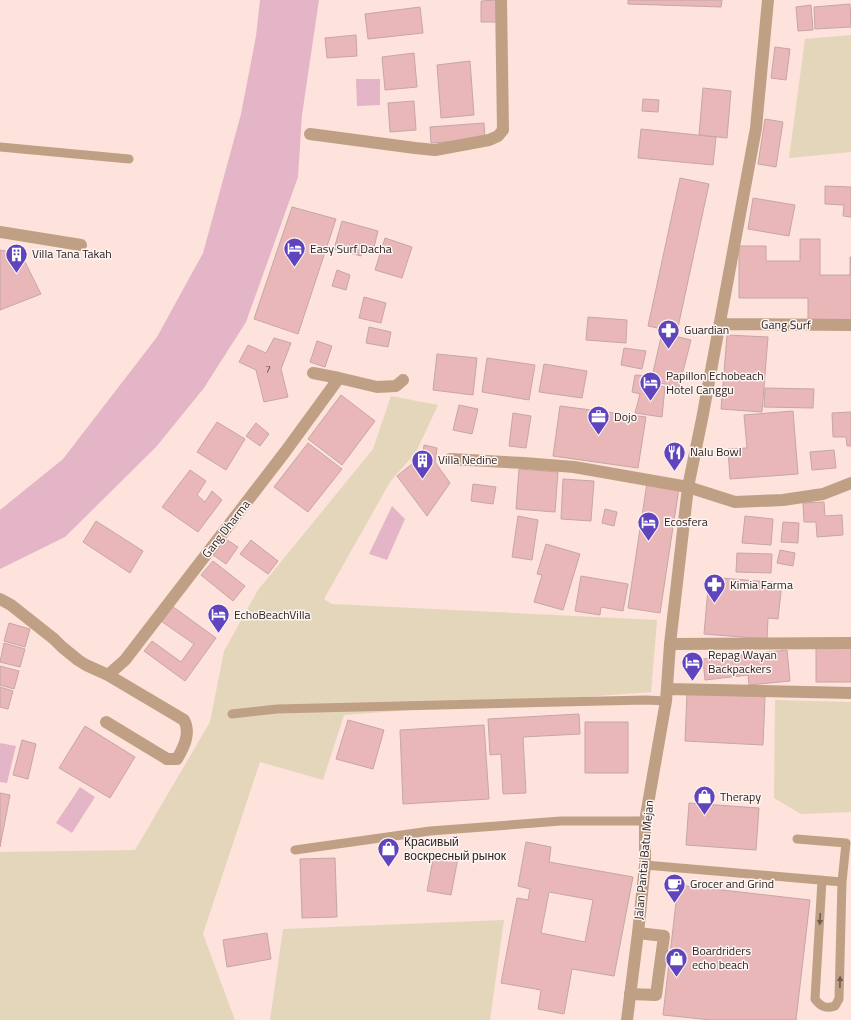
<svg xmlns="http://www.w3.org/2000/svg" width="851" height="1020" viewBox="0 0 851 1020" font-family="'Titillium Web',sans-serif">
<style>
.green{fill:#e4d6bb}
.water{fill:#e4b5c7}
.building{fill:#e9b7b8;stroke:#c6a6a6;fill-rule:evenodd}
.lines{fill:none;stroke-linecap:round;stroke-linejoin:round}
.service{stroke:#c0a085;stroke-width:9}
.pedestrian{stroke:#c0a085;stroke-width:12}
.minor{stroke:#c0a085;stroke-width:12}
.oneway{fill:#705b4d}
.labels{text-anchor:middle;stroke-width:3;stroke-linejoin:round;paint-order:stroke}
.number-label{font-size:10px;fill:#5e4845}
.poi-label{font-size:12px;fill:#2f231f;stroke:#fcf5f3;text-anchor:start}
.street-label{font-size:12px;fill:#2f231f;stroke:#fcf5f3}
</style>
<rect width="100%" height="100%" fill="#fde3db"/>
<!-- green -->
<path class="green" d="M851 35V152L789 158 805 39Z
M391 396 438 405 416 452 390 482 324 599 332 604 657 620 651 692 344 715 323 780 260 762 203 934 235 1020H0V852L135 850 210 722 224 651 258 590 373 449Z
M775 700 851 702V812L801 814 774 798Z
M504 920 490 1020H270L283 929Z"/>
<!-- water -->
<path class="water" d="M260 0H319L302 115 298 177 246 322 204 388 156 447 65 537 0 569V510L63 459 157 337 203 253 241 114 256 36Z
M356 79H380V105L357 106Z
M392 506 405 519 387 560 369 554Z
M0 743 16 746 7 783 0 782Z
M80 787 95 797 72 833 56 823Z"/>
<!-- building -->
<path class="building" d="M497 0V22H481V1Z
M628 0H722L721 7 628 4Z
M850 4 851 27 815 29 814 7Z
M811 5 813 30 798 31 796 7Z
M420 7 423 33 368 39 365 14Z
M356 35 357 56 327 58 325 38Z
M775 47 790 49 786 80 771 78Z
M414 53 417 87 385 90 382 57Z
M470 61 474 115 441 118 437 65Z
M703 88 731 91 727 138 699 135Z
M643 99 659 100 658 112 642 111Z
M414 101 416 130 390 132 388 103Z
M765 119 783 122 776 167 758 164Z
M484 123 485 139 431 143 430 127Z
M641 129 716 137 713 165 638 158Z
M680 178 709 184 677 332 648 326Z
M825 186 851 187V217L843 216 844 205 825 204Z
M753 198 795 205 789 236 748 229Z
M292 207 336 219 298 334 254 319Z
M342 221 378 231 373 251 364 248 361 256 334 249Z
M385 238 412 247 402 278 375 270Z
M800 239H820V275H850V257H851V321H808V298H739V246H766V261H800Z
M0 250 21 254 41 294 0 310Z
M337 270 350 275 346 290 332 286Z
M364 297 386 303 381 323 359 318Z
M588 317 627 320 626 343 586 340Z
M369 327 391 332 388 347 366 343Z
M662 333 691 340 679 387 651 381Z
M727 335 768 337 762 412 721 409Z
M274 338 291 343 281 369 288 397 264 402 256 370 239 362 248 345 266 353Z
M317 341 332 346 325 367 310 362Z
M624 348 646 351 642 369 621 365Z
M437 354 477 358 473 395 433 390Z
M487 358 535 365 529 400 482 392Z
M544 364 587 371 582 398 539 392Z
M635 375 650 376 651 384 665 387 662 417 635 413 640 394 632 392Z
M765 388 814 389 813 408 764 407Z
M341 395 375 421 342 465 308 439Z
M459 405 478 409 472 434 453 430Z
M560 406 646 417 638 468 553 456Z
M793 411 798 474 730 479 728 449 747 448 744 415Z
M851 412V446H847L846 437H833L832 413Z
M513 413 531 416 526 448 509 446Z
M217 422 245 439 226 470 197 452Z
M256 423 269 434 260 446 246 436Z
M308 443 342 469 308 512 274 487Z
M424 445 437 448 435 462 450 483 427 516 397 476 423 455Z
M834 450 836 468 812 470 810 452Z
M519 469 558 472 555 512 516 509Z
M190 470 206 481 197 495 205 502 212 491 222 500 198 532 162 507Z
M563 479 594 481 591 521 561 519Z
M647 483 679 488 660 613 628 608Z
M473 484 496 487 493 504 471 501Z
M824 502 825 516 842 515 843 535 817 537 816 522H804L803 503Z
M605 509 617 512 614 526 602 523Z
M518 516 538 520 532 560 512 557Z
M745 516 773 519 771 545 742 543Z
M96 521 143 551 130 573 83 542Z
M783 522 799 523 798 543 781 542Z
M224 538 238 547 226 564 213 555Z
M251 540 278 561 268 574 240 554Z
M546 544 580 554 563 610 534 602 542 575 537 574Z
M780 550 795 553 793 566 777 563Z
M737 553 772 554 771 573 736 572Z
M213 561 245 586 233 601 201 575Z
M581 576 628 584 623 611 601 607 600 615 575 611Z
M709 577 782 583 778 619 768 618 767 639 704 634Z
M172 606 216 638 185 681 144 651 152 641 181 662 194 644 161 621Z
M9 623 30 629 25 647 4 641Z
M4 643 25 649 20 667 0 662Z
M816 648H851V682H816Z
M787 650 790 681 749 685 748 675 705 680 703 659Z
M0 666 19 671 14 689 0 685Z
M0 687 13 691 8 709 0 707Z
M687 693 765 697 763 745 685 741Z
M579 714 580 734 523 737 526 793 503 794 501 754 490 755 488 719Z
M348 720 384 730 373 769 336 759Z
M585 722H628V773H585Z
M484 725 489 799 403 804 400 730Z
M85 726 135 757 110 798 59 768Z
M22 740 36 744 28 779 13 775Z
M0 793 10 795 0 847Z
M689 803 759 808 756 850 686 845Z
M526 842 551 847 549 862 633 877 614 976 572 969 564 1014 538 1009 541 990 501 983 517 898 528 900 530 889 518 886ZM549 892 593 900 585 942 541 933Z
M434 854 458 858 451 895 427 891Z
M335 858 337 917 302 918 300 859Z
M678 885 810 900 796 1020H711L663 1015Z
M267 933 271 959 227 967 223 940Z"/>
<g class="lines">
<!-- service -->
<path class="service" d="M0 147 129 159
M232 714 277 709 646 700 666 701
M797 839 846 843 842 882 839 999 835 1006C826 1009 821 1007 815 999L822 880
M295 850 430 831 561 821H645
M645 865 842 882"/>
<!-- pedestrian -->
<path class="pedestrian" d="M630 994 656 995 664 936 638 933"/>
<!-- minor -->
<path class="minor" d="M310 134 415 148 435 150 489 140 498 136 503 130 501 0
M0 232 81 245
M720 324 851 325
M313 373 339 378 377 387 396 386 403 380
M450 459 524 463 574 467 688 487 735 502 783 500 823 494 851 483
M0 599 11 605 54 639 62 647 78 660 86 665 108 675 184 720C191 733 184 747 177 759H167L106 722
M670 644 851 643
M108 675 125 660 285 452 339 378
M667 689 851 693
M627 1020 638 933 645 865V821L666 701 670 644 688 487 702 419 756 128 768 0"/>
</g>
<!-- one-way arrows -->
<defs><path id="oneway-solid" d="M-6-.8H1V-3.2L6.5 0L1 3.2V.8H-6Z"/></defs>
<g class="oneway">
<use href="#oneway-solid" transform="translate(820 919) rotate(93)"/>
<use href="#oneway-solid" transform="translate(840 982) rotate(-89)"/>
</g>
<!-- icons -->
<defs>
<symbol id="hotel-pin" viewBox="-11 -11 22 30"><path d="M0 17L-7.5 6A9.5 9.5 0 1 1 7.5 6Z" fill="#5f44bd" stroke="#fcf5f3"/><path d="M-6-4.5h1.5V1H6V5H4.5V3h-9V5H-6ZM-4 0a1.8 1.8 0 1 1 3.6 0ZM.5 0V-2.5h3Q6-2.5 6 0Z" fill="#fff"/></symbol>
<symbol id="building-pin" viewBox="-11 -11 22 30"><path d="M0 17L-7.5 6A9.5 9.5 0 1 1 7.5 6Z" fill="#5f44bd" stroke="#fcf5f3"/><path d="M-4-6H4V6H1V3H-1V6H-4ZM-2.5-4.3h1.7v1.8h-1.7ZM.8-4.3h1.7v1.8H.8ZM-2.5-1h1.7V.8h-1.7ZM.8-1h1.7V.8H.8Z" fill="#fff"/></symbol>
<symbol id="pharmacy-pin" viewBox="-11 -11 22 30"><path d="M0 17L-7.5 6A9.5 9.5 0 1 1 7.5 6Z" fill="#5f44bd" stroke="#fcf5f3"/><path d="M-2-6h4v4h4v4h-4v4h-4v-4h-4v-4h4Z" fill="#fff"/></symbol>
<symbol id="office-pin" viewBox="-11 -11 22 30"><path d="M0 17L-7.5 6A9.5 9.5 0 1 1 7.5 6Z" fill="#5f44bd" stroke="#fcf5f3"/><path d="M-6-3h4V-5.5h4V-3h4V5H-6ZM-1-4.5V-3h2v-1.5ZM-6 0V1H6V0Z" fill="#fff"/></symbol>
<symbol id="restaurant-pin" viewBox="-11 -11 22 30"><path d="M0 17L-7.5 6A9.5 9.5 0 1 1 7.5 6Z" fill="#5f44bd" stroke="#fcf5f3"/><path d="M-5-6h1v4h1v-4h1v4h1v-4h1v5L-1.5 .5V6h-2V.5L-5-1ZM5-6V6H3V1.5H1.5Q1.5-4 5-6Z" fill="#fff"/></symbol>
<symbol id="shop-pin" viewBox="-11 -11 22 30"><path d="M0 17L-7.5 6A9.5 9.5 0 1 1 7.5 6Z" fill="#5f44bd" stroke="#fcf5f3"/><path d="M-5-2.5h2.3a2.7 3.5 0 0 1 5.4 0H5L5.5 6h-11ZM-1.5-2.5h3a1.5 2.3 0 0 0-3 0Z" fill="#fff"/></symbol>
<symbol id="cafe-pin" viewBox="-11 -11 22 30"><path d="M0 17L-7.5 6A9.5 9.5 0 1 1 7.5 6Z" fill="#5f44bd" stroke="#fcf5f3"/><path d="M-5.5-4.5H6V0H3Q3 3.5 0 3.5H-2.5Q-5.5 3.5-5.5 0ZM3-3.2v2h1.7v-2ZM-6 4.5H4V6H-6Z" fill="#fff"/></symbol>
</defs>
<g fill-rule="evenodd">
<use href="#hotel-pin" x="282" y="236" width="25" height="34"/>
<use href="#building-pin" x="4" y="242" width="25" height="34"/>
<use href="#pharmacy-pin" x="656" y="318" width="25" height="34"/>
<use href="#hotel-pin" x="638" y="370" width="25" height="34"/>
<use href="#office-pin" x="586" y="404" width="25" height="34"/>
<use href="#restaurant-pin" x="662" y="440" width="25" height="34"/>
<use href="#building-pin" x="410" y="448" width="25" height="34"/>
<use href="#hotel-pin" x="636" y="510" width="25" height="34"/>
<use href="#pharmacy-pin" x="702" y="572" width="25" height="34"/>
<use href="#hotel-pin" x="206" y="602" width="25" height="34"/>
<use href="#hotel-pin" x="680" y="650" width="25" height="34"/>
<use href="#shop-pin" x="692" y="784" width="25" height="34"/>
<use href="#shop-pin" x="376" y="836" width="25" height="34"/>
<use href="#cafe-pin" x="662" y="872" width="25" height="34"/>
<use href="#shop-pin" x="664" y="946" width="25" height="34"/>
</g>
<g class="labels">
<!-- number labels -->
<g class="number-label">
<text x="268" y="373">7</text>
</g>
<!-- poi labels -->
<g class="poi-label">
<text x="310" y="253">Easy Surf Dacha</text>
<text x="32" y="258">Villa Tana Takah</text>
<text x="684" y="334">Guardian</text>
<text x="666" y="380">Papillon Echobeach<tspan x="666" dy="14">Hotel Canggu</tspan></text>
<text x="614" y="421">Dojo</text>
<text x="690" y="456">Nalu Bowl</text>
<text x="438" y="464">Villa Nedine</text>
<text x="664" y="526">Ecosfera</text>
<text x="730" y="589">Kimia Farma</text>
<text x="234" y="619">EchoBeachVilla</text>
<text x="708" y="659">Repag Wayan<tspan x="708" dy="14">Backpackers</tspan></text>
<text x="720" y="801">Therapy</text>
<text x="404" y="846">Красивый<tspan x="404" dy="14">воскресный рынок</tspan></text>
<text x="690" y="888">Grocer and Grind</text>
<text x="692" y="955">Boardriders<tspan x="692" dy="14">echo beach</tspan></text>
</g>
<!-- street labels -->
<g class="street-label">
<text transform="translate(786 325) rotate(1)" y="4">Gang Surf</text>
<text transform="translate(226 529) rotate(-52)" y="4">Gang Dharma</text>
<text transform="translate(644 860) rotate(-85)" y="4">Jalan Pantai Batu Mejan</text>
</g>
</g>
</svg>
